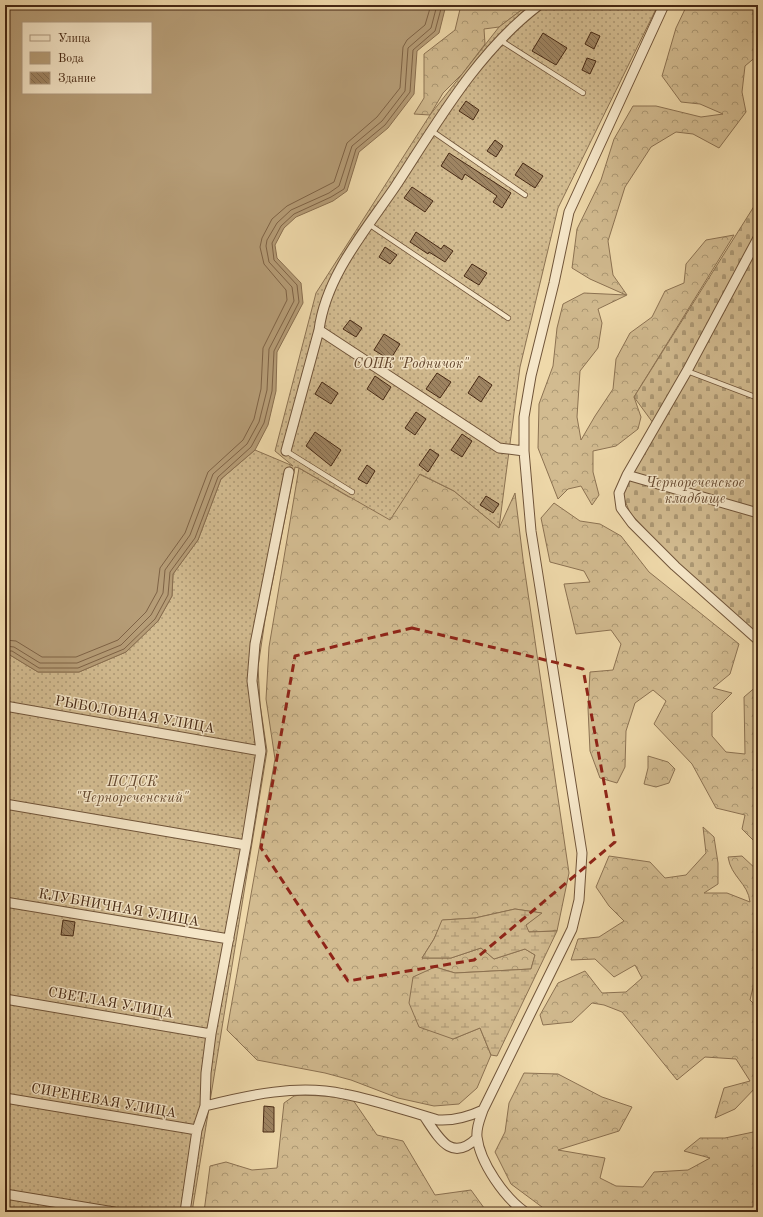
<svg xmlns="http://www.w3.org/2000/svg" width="763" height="1217" viewBox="0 0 763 1217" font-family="'Old Standard TT',serif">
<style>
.forest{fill:url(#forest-crowns);stroke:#8c7252}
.wetland{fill:url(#wetland-marsh);stroke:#8c7252}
.cemetery{fill:url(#cemetery-stones);stroke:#8c7252}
.garden{fill:url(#garden-dots);stroke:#8c7252}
.water{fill:#b69d77;stroke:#896e4f;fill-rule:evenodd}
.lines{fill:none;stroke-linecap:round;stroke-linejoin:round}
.shore{stroke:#7e6245;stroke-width:1}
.building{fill:url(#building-back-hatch);stroke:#462813}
.service-casing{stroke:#705439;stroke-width:6}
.minor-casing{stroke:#705439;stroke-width:11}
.service{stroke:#f5e6c8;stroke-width:4.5}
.minor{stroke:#f5e6c8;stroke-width:9}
.marked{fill:none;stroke:#8f2418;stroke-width:3;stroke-dasharray:8 5;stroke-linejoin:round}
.labels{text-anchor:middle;stroke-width:3;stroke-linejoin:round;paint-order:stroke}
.park-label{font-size:14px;font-style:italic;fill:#62452c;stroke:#f5e6c8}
.street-label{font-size:14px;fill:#462813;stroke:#f5e6c8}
</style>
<defs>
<pattern id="forest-crowns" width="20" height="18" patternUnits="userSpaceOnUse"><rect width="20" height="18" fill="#d2bb90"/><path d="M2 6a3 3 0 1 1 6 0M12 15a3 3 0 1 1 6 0" fill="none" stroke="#ac9874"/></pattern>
<pattern id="wetland-marsh" width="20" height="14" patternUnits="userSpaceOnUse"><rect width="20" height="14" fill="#d2bb90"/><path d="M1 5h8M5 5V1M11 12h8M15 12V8" fill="none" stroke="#ac9874"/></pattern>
<pattern id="cemetery-stones" width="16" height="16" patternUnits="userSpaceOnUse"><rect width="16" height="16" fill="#d2bb90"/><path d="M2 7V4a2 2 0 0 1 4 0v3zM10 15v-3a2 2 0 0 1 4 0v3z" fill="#ac9874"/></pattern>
<pattern id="garden-dots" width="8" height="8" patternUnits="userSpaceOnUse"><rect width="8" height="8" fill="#d2bb90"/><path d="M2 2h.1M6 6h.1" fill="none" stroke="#ac9874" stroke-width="1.8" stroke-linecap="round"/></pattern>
<pattern id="building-back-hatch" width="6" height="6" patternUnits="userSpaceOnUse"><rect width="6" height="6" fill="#9e8462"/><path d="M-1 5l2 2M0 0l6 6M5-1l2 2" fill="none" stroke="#836c50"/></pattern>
</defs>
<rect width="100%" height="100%" fill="#efd9aa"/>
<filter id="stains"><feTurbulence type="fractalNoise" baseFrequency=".005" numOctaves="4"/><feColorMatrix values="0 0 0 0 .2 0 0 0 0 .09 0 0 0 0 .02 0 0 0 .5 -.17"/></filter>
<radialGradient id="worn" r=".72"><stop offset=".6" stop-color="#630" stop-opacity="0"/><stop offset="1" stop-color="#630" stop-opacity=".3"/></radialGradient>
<!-- forest -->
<path class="forest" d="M461 5H528L499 27 484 29 485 44 463 73 443 93 430 115 414 114 424 98V54L455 30Z
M687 5H758V55L745 66 742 92 746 112 719 148 693 134 676 132 651 147 625 187 608 241 613 275 627 295 598 309 602 323 598 348 580 371 577 417 581 440 595 416 613 389 616 359 630 333 652 317 665 291 684 283 686 264 706 240 734 235 634 397 641 417 638 429 616 446 593 451V472L599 495 592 505 581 486 568 489 558 499 538 448 539 404 553 366 557 328 563 304 584 293 626 295 590 279 572 268 577 229 601 180 614 139 633 106H656L701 117 723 114 700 104 681 102 662 76 676 28Z
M299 468 349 497 419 474 454 491 499 528 515 493 523 559 569 873 557 931 524 932 526 925 541 913 515 909 475 918 443 920 434 939 422 958H451L481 948 494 959 525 949 535 955 531 969 455 973 435 967 453 1039 480 1028 491 1055 477 1088 459 1104 434 1106 398 1098 351 1080 325 1073 257 1060 227 1030 275 759 266 699 269 647Z
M554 503 580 521 600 524 621 536 649 572 739 644 730 674 713 688 732 693 712 713V736L726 752 745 754 744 697 758 685V845L742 829 745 815 716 808 692 764 654 724 666 701 653 690 635 703 626 731 625 767 617 783 600 778 590 751 588 708 590 672 613 670 621 644 611 630 576 634 564 584 590 582 584 571 550 562 541 518Z
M648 756 668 762 675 769 669 783 656 787 644 784 648 768Z
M703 827 714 837 718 863V884L704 893H727L750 902C748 883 731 877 728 857L742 856 758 871V975H756L750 1000 758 1008V1085L735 1109 715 1118 724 1088 750 1081 736 1059 705 1057 677 1080 622 1012 604 1005 592 1003 572 1022 543 1025 540 1015 558 983 585 971 602 993 626 992 642 978 635 965 614 977 595 959 571 960 578 939 599 937 624 921 609 906 596 887 609 856 650 862 665 878 686 875 706 853Z
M524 1073 558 1074 602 1097 632 1107 619 1131 558 1150 605 1158 600 1178 616 1186 643 1187 654 1172 688 1170 710 1158 684 1151 700 1138H725L758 1131V1212H555L546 1210 511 1184 495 1152 505 1132 509 1103Z
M300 1095 325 1096 353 1100 377 1135 403 1141 435 1195 471 1190 487 1212H204L210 1166 226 1162 252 1170 277 1168 284 1103 294 1096Z"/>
<!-- wetland -->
<path class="wetland" d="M515 909 542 913 526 925 529 932 557 931 497 1056 491 1055 480 1028 453 1039 419 1027 409 1003 413 977 435 967 455 973 531 969 535 955 525 949 494 959 481 948 451 958H422L434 939 442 920 475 918Z"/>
<!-- cemetery -->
<path class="cemetery" d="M758 200V635L676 562 630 513 622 493 656 427 634 397Z"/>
<!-- garden -->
<path class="garden" d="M528 5H658L558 208 520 367 499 528 454 491 420 474 390 520 299 468 295 467 265 620 258 667 260 704 267 751 192 1212H5V655H10L38 672H79L126 652 158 621 172 596 173 574 198 540 221 479 255 450 293 466 275 451 316 293 430 115 499 27Z"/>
<!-- water -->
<path class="water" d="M5 5H446L439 33 417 51 414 94 388 128 359 152 347 191 333 201 296 217 284 228 275 245 277 258 301 283 303 303 277 352 276 391 268 425 255 450 221 479 198 540 173 574 172 596 158 621 126 652 79 672H38L10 655H5ZM23 23H151V93H23Z"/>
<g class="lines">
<!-- shore -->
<path class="shore" d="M5 640 16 641 42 657H76L118 640 146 612 157 592 160 568 185 533 208 472 243 440 254 419 261 389 263 348 287 300 286 290 264 264 260 247 262 238 272 219 287 206 334 182 347 143 377 117 400 88 403 47 407 40 425 25 431 5
M5 646 14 647 40 663H77L121 645 151 615 163 593 165 570 190 535 213 474 247 444 259 422 267 390 269 349 294 301 292 287 269 262 266 246 267 240 277 223 291 210 329 193 339 186 352 146 382 121 405 91 408 48 431 28 437 5
M5 651H12L39 668H78L124 649 155 619 168 595 170 572 195 538 218 477 251 447 264 423 272 391 274 351 299 302 297 285 274 260 272 243 281 226 294 214 331 197 344 189 356 149 385 125 410 92 413 50 435 31 442 5"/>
</g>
<!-- building -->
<path class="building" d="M591 32 600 36 594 49 585 44Z
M543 33 567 48 556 65 532 51Z
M587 58 596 61 590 74 582 70Z
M466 101 479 110 473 120 459 111Z
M495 140 503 146 496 157 487 151Z
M449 153 511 193 502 208 493 202 497 196 465 174 462 180 441 166Z
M523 163 543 176 535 188 515 175Z
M412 187 433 201 425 212 404 198Z
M416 232 441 249 444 245 453 251 445 262 429 252 428 254 410 242Z
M385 247 397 255 390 264 379 257Z
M472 264 487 273 479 285 464 276Z
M350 320 362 328 356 337 343 329Z
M384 334 400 344 390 360 374 350Z
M437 373 451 382 440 398 426 389Z
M375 376 391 387 383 400 367 389Z
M479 376 492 385 481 402 468 393Z
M322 382 338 393 331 404 315 394Z
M416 412 426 419 415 435 405 428Z
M315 432 341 450 331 466 306 446Z
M462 434 472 441 462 457 451 450Z
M430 449 439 455 428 472 419 465Z
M367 465 375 471 367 484 358 479Z
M486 496 499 504 493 513 480 505Z
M63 920 75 922 73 936 61 935Z
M264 1106 274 1107V1132H263Z"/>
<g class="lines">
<defs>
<path id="service" d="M500 40 583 93
M432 131 525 195
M370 225 508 318
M687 371 758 398
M286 451 352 492"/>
<path id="minor" d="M758 238 687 371 627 475 619 493 621 508 632 523 675 566 758 640
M319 330 499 448 524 451
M286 451 319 330C326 276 365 231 395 187 437 123 477 52 539 5
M627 475 758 513
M5 706 261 751
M5 804 246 845
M5 902 229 939
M5 999 211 1034
M5 1098 197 1130
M205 1106C249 1095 298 1084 344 1094 376 1100 407 1111 438 1120 455 1121 468 1117 483 1110L572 929 579 900 582 853 531 531 524 451V417L531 376 554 283 569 212 664 5
M483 1110C480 1119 476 1127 477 1137 480 1163 505 1198 525 1212
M424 1116C439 1138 451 1163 477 1138
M5 1194 114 1212
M185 1212 197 1130 205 1106 206 1073 211 1034 246 845 261 751 252 681 255 644 289 472"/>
</defs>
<!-- service casing -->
<use href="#service" class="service-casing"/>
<!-- minor casing -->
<use href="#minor" class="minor-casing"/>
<!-- service -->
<use href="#service" class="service"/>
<!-- minor -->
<use href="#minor" class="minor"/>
</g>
<!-- marked area -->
<path class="marked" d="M412 628 583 669 615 842 474 960 348 981 261 848 295 656Z"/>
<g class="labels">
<!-- park labels -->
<g class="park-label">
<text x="411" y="368">СОПК "Родничок"</text>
<text x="695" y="487">Чернореченское<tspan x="695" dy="16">кладбище</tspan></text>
<text x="132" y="786">ПСДСК<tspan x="132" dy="16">"Чернореченский"</tspan></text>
</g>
<!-- street labels -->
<g class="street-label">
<text transform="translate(135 714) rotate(10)" y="5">РЫБОЛОВНАЯ УЛИЦА</text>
<text transform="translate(119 907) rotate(10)" y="5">КЛУБНИЧНАЯ УЛИЦА</text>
<text transform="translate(111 1002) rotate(10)" y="5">СВЕТЛАЯ УЛИЦА</text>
<text transform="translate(104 1100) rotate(10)" y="5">СИРЕНЕВАЯ УЛИЦА</text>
</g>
</g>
<!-- margin -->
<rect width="763" height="1217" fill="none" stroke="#efd9aa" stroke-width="20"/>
<rect x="6" y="6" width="751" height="1205" fill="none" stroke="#462813" stroke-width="2"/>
<rect x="10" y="10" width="743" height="1197" fill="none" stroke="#462813"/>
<!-- legend -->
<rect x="22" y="22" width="130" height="72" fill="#f5e6c8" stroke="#af9a80"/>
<rect x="30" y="35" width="20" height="6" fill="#f5e6c8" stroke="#af9a80"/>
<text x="58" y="42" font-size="12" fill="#462813">Улица</text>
<rect x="30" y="52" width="20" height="12" fill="#b69d77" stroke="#af9a80"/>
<text x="58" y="62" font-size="12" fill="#462813">Вода</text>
<rect x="30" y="72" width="20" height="12" fill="url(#building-back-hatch)" stroke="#af9a80"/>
<text x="58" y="82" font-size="12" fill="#462813">Здание</text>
<rect width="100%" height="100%" filter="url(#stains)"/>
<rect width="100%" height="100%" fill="url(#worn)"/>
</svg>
